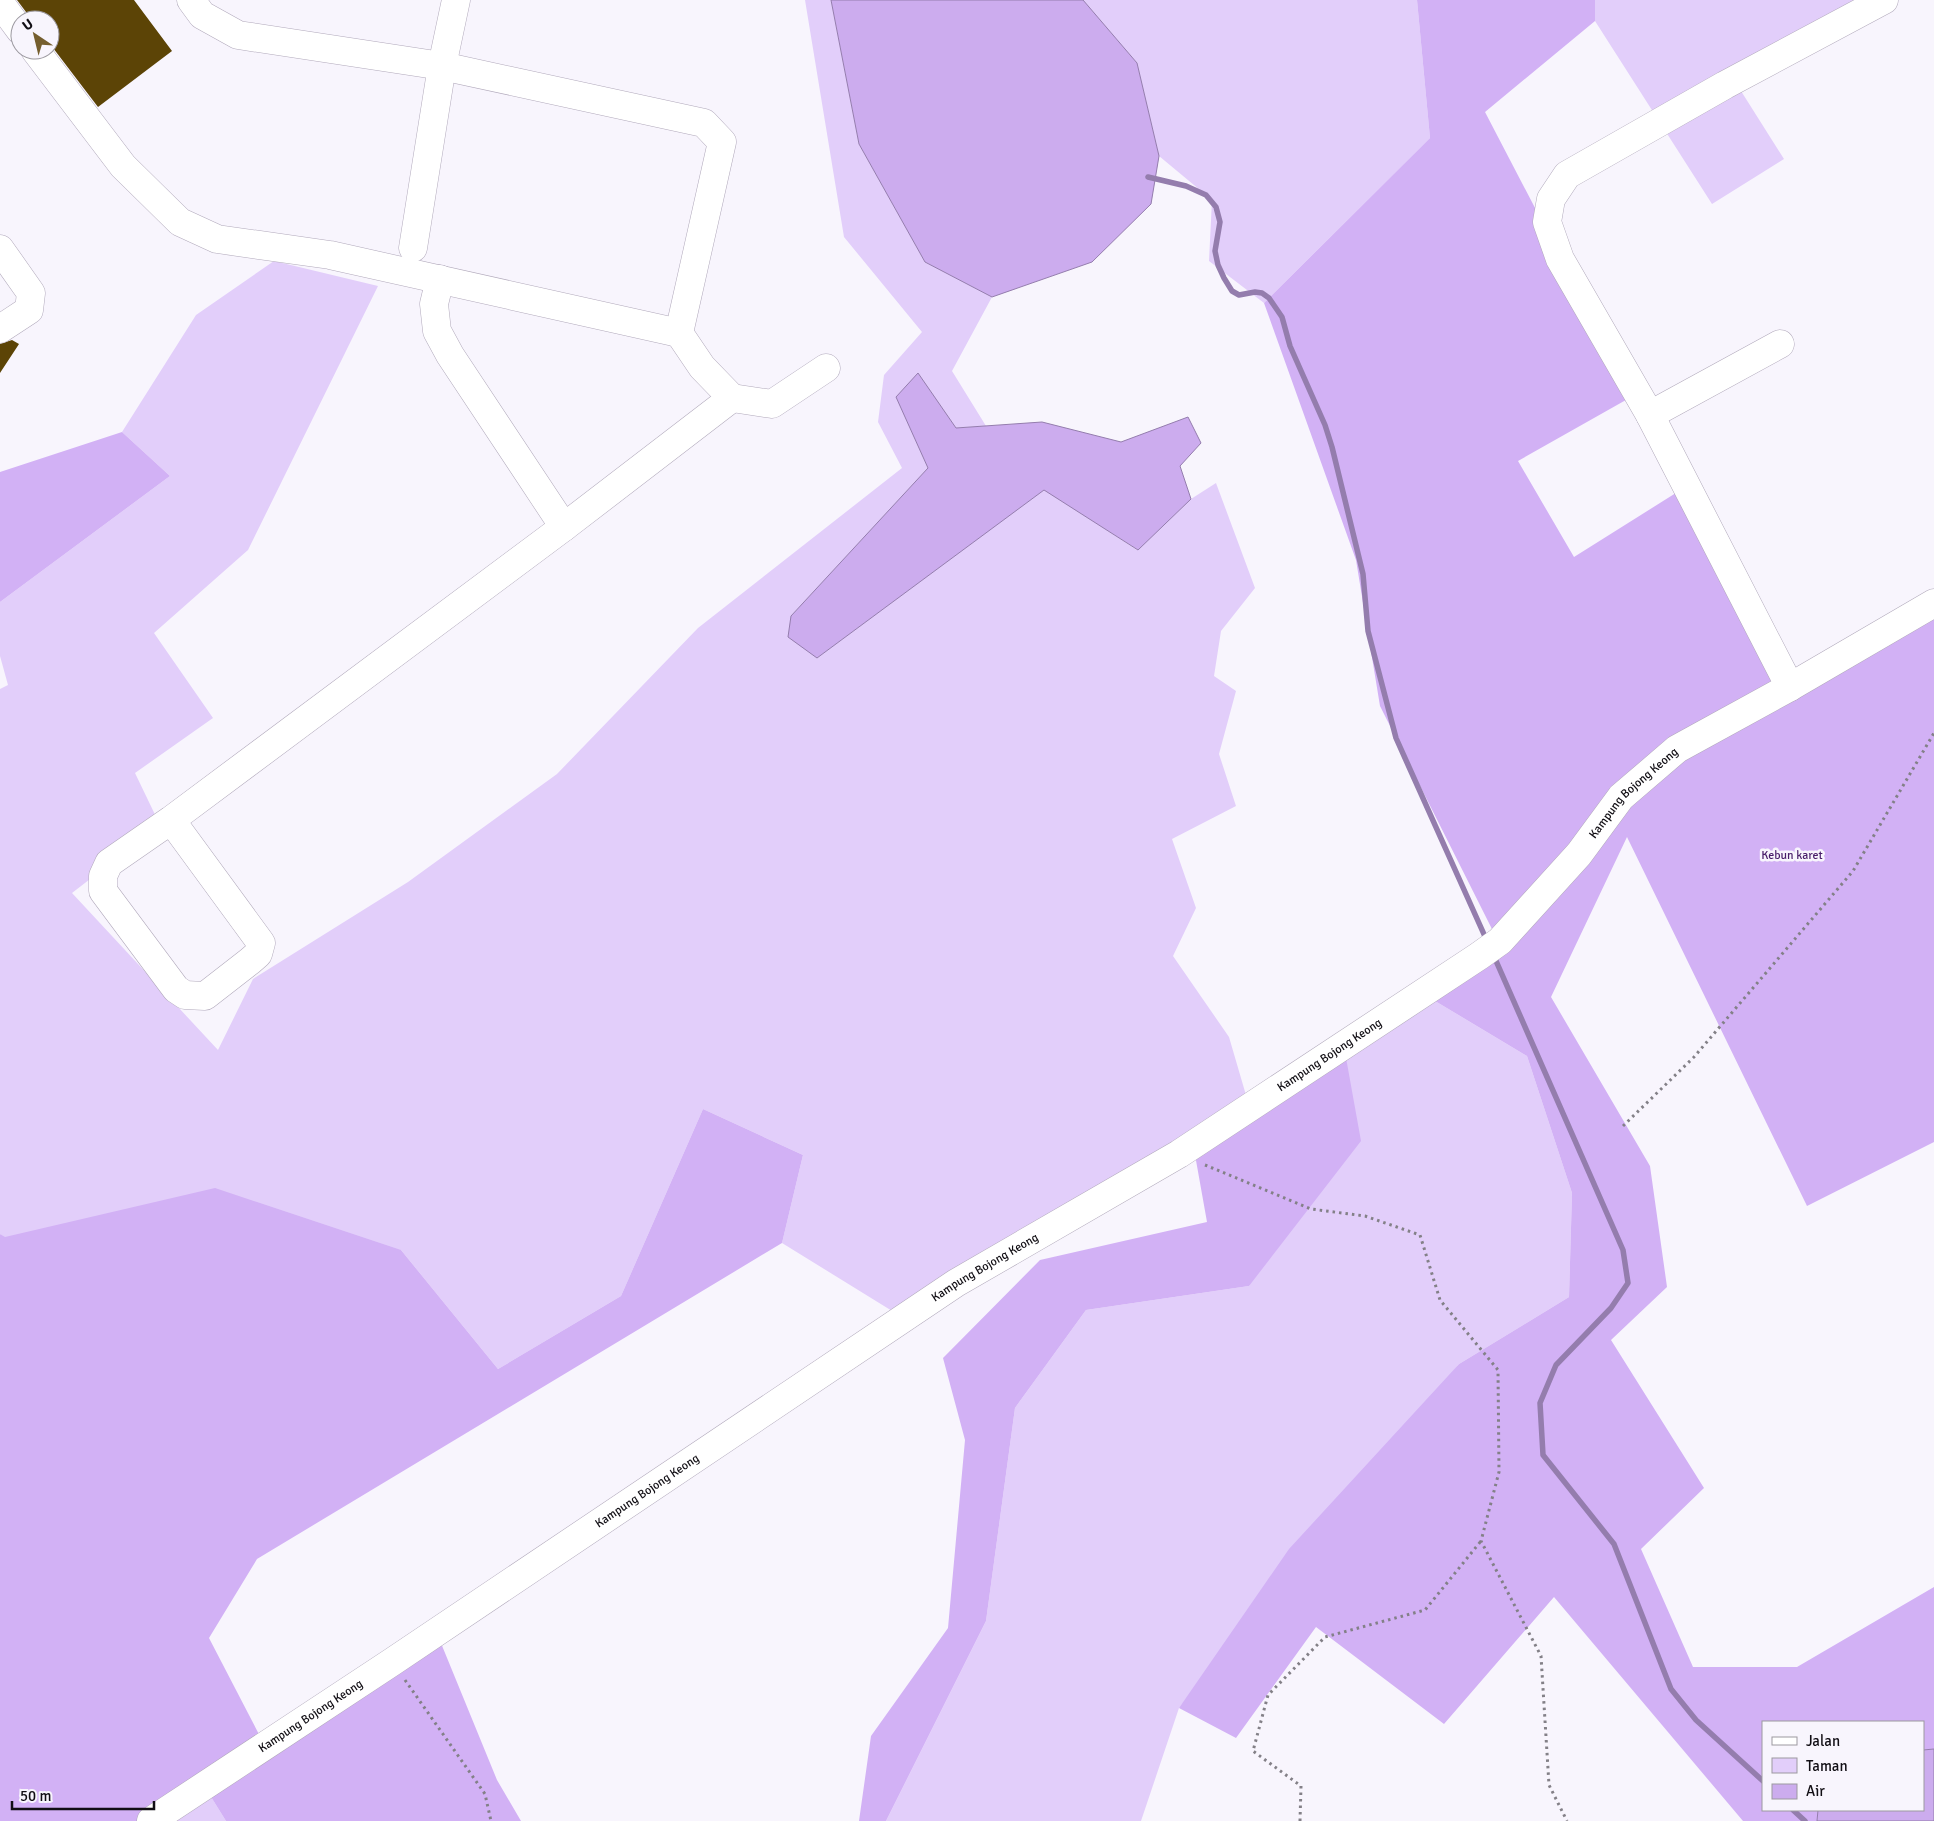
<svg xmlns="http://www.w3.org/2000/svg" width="1934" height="1821" viewBox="0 0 1934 1821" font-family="Signika,sans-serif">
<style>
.green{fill:#e2cefa}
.forest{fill:#d2b1f5}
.water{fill:#ccacee;stroke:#947dad}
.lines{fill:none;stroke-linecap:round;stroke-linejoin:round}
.stream{stroke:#947dad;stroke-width:5.5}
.building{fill:#5c4406}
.minor-casing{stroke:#b1a9bb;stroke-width:29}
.path{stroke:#838087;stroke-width:3;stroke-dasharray:2.5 4;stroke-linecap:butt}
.minor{stroke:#fff;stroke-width:28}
.labels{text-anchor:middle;stroke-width:5;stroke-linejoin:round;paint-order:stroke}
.street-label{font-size:12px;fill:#110e14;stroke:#f8f5fd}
.park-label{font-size:12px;fill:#481d69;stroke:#f8f5fd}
</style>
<rect width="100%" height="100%" fill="#f8f5fd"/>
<!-- green -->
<path class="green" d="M805 0H831L859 144 925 262 992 297 952 371 986 426 956 428 918 374 897 397 928 468 791 616 817 658 1045 489 1137 550 1191 499 1216 483 1255 588 1221 631 1214 676 1236 691 1219 754 1236 806 1172 839 1196 908 1173 956 1229 1037 1248 1102 897 1314 782 1243 803 1155 703 1109 621 1296 498 1369 401 1250 5 1238 0 1234V689L8 685 0 656V602L170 476 122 432 196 315 274 261 378 286 248 550 154 633 213 718 135 773 160 825 72 893 218 1050 253 979 408 882 557 774 698 628 902 468 878 422 884 375 922 332 844 237Z
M1083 0H1417L1430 138 1264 303 1209 261 1212 200 1159 156 1137 63Z
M1595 0H1868L1729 72 1784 159 1712 204 1595 21Z
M1420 992 1527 1056 1572 1193 1569 1297 1459 1364 1179 1708 1141 1821H886L986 1621 1015 1408 1086 1310 1249 1286 1343 1041Z
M203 1784 226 1821H148Z"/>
<!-- forest -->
<path class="forest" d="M1417 0H1595V21L1485 112 1633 396 1518 461 1574 557 1687 486 1790 694 1934 612V1142L1807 1206 1627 837 1551 997 1650 1166 1667 1287 1611 1340 1704 1488 1641 1549 1693 1667H1797L1934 1587V1749L1923 1750V1722H1763V1810H1818L1817 1821H1743L1554 1597 1444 1724 1316 1627 1236 1738 1179 1708 1289 1549 1459 1364 1569 1297 1572 1193 1527 1056 1420 992 1498 941 1380 706 1356 560 1264 303 1430 138Z
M122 432 170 476 0 602V472Z
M1343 1041 1361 1141 1249 1286 1086 1310 1015 1408 986 1621 886 1821H859L871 1736 948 1628 965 1440 943 1358 1040 1260 1207 1222 1192 1138Z
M703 1109 803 1155 782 1243 257 1559 209 1638 264 1744 436 1631 497 1780 521 1821H226L203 1784 148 1821H0V1234L5 1237 215 1188 401 1250 498 1369 621 1296Z"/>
<!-- water -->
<path class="water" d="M831 0H1083L1137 63 1159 156 1151 204 1092 262 992 297 925 262 859 144Z
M918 373 956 428 1042 422 1121 442 1188 417 1201 443 1180 466 1191 499 1138 550 1044 490 817 658 788 637 791 616 928 468 896 397Z
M1934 1749V1821H1817L1818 1810H1923V1750Z"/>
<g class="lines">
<!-- stream -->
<path class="stream" d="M1148 177 1186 186 1206 195 1216 207 1220 222 1215 251 1218 265 1224 278 1232 291 1239 295 1255 292 1262 293 1269 298 1282 317 1290 346 1325 425 1332 447 1363 574 1368 631 1396 738 1487 941
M1493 954 1623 1250 1628 1283 1611 1308 1556 1365 1540 1403 1543 1455 1614 1544 1671 1689 1696 1720 1763 1781
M1793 1810 1805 1821"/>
</g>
<!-- building -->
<path class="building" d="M17 0H134L172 51 98 107 50 44V20H32Z
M12 340 19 344 0 373V344Z"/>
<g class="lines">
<defs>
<g id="minor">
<path d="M0 3 20 30"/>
<path d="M35 50 123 166 180 222 217 239 330 255 679 333"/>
<path d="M413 248 442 66 456 0"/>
<path d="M0 249 31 293 29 310 0 329"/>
<path d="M440 279 434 304 437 331 450 355 564 527"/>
<path d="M732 398 772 404 826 368"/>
<path d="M1650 415 1780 344"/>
<path d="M1790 687 1650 415 1560 259 1547 222 1551 199 1567 175 1725 85 1884 0"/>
<path d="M171 820 261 943 258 954 250 961 205 996 185 995 176 989 103 891V876L109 863 171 820 564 527 732 398 702 367 679 333 722 142 704 123 442 66 238 35 202 15 191 0"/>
<path id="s1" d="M151 1821 392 1662 956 1283 1179 1154 1479 956 1500 941 1579 854 1621 797 1677 749 1790 687 1934 603"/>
</g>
</defs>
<!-- minor casing -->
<use href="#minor" class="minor-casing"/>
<!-- path -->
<path class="path" d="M1623 1126 1694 1057 1853 871 1934 733
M1205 1165 1311 1209 1365 1216 1420 1235 1440 1300 1498 1370 1499 1472 1481 1541 1541 1656 1549 1785 1567 1821
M405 1680 485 1794 491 1821
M1300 1821 1301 1786 1253 1751 1268 1695 1325 1637 1425 1610 1481 1541"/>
<!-- minor -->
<use href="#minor" class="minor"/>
</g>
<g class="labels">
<!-- street labels -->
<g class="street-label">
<text dy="4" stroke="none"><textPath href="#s1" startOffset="1811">Kampung Bojong Keong</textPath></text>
<text dy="4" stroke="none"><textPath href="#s1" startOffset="1406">Kampung Bojong Keong</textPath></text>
<text dy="4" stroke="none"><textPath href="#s1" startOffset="1001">Kampung Bojong Keong</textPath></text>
<text dy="4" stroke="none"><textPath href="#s1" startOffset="596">Kampung Bojong Keong</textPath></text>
<text dy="4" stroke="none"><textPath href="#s1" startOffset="191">Kampung Bojong Keong</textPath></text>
</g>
<!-- park labels -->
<g class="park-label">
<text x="1792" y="859">Kebun karet</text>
</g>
</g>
<!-- legend -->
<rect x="1762" y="1721" width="162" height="90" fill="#f8f5fd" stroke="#9c99a0"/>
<rect x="1772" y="1737" width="25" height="8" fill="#ffffff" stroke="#9c99a0"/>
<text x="1806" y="1746" font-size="15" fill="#110e14">Jalan</text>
<rect x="1772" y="1758" width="25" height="15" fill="#e2cefa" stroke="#9c99a0"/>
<text x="1806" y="1771" font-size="15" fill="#110e14">Taman</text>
<rect x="1772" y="1784" width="25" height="15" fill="#ccacee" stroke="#9c99a0"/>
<text x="1806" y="1796" font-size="15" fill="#110e14">Air</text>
<!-- north arrow -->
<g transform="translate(35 35) rotate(325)"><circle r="24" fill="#f8f5fd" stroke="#9c99a0"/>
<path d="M0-4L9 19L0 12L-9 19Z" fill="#755e2e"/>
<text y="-8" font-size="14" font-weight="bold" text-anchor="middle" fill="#110e14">U</text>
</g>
<!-- scale -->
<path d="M12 1801v8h142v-8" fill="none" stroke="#110e14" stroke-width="2.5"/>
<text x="20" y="1801" font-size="15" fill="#110e14" stroke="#f8f5fd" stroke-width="4" paint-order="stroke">50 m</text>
</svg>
